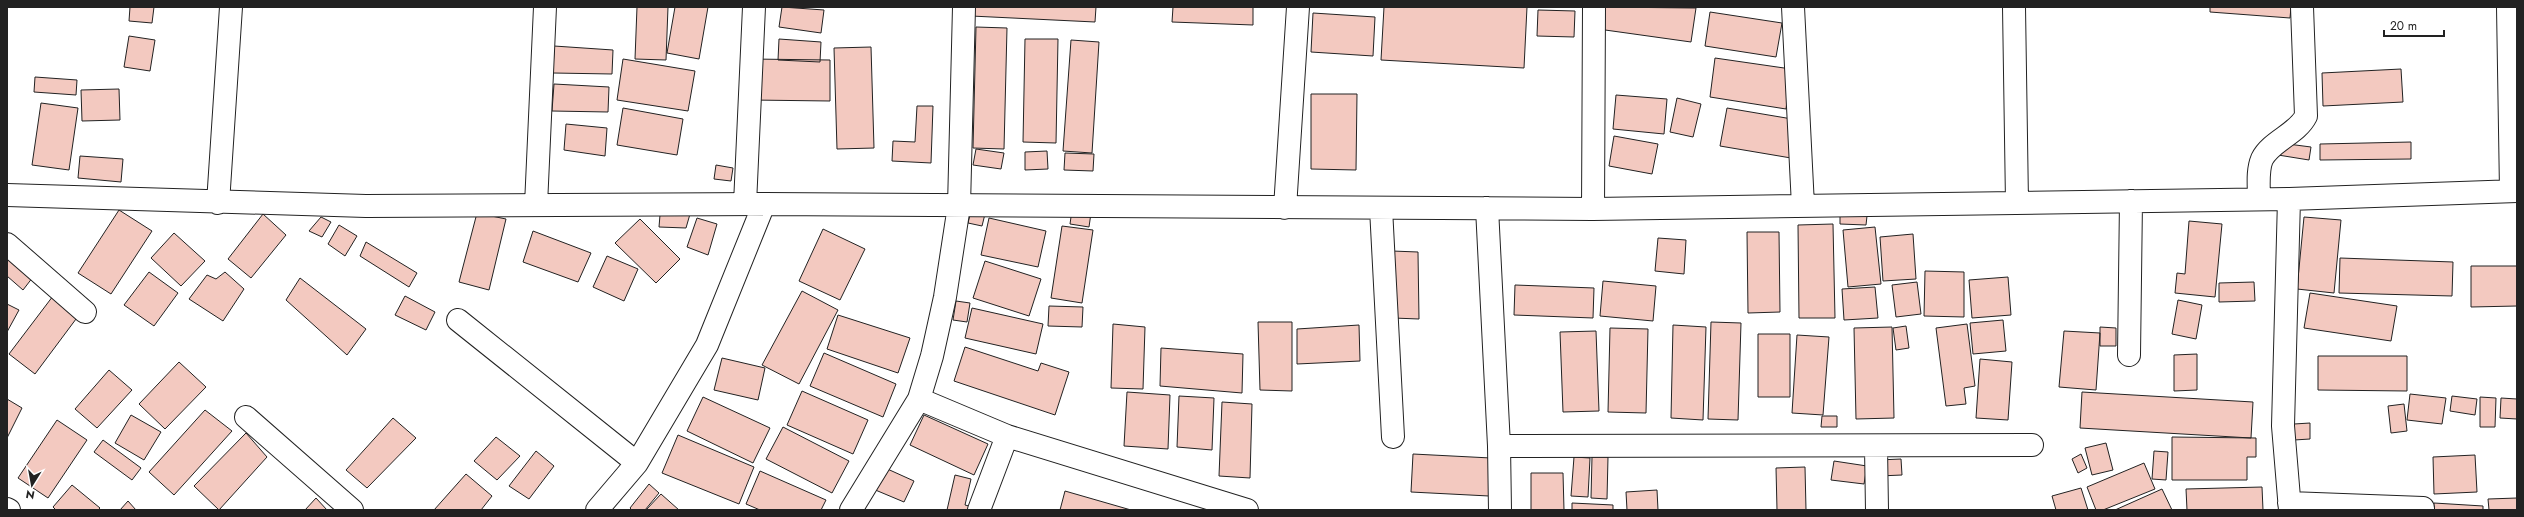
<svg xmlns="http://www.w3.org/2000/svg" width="2524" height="517" viewBox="0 0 2524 517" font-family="Jost,sans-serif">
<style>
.building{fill:#f3c9c0;stroke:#222}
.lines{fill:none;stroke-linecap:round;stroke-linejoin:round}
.minor-casing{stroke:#222;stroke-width:24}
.minor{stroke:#fff;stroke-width:22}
</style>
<rect width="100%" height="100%" fill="#fff"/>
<!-- building -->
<path class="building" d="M130 7H154L152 23 129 21Z
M637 7H668L666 60 635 59Z
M675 7H708L699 59 667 53Z
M782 7 824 10 821 33 779 27Z
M971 7H1096L1095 22 971 16Z
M1173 7H1253V25L1172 22Z
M1384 7H1527L1524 68 1381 60Z
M1601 7 1696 8 1691 42 1598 29Z
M2210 7H2291L2290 18 2210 12Z
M1538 10 1575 11 1574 37 1537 36Z
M1710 12 1782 23 1776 57 1705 46Z
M1313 13 1375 17 1373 56 1311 52Z
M976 27 1007 28 1004 149 973 148Z
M129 36 155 40 150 71 124 67Z
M779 39 821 42 820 62 778 60Z
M1025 39H1058L1056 143 1023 142Z
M1071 40 1099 42 1092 153 1063 151Z
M554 46 613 50 612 74 553 73Z
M871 47 874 148 837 149 834 48Z
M1715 58 1791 69 1786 109 1710 97Z
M623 59 695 71 688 111 617 100Z
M751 59 830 60V101L751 100Z
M2401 69 2403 102 2323 106 2322 73Z
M35 77 77 80 76 95 34 92Z
M554 84 609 87 608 112 552 111Z
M119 89 120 120 82 121 81 90Z
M1311 94H1357L1356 170 1311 169Z
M1616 95 1667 99 1664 134 1613 129Z
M1677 98 1701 104 1693 137 1670 132Z
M41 103 78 108 69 170 32 165Z
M917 106H933L931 163 892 161 893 141 915 142Z
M623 108 683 119 677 155 617 145Z
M1727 108 1798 120 1791 158 1720 146Z
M566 124 607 128 605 156 564 150Z
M1614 136 1658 144 1652 174 1609 166Z
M2411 142V159L2320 160V144Z
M2280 143 2311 147 2309 160 2278 155Z
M976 149 1004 153 1001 169 973 165Z
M1047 151 1048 169 1025 170V152Z
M1065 153 1094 154 1093 171 1064 170Z
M80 156 123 159 121 182 78 178Z
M716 165 733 168 731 181 714 179Z
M119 210 152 231 111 294 78 273Z
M1072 210 1091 213 1089 227 1070 224Z
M971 211 985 214 982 226 968 223Z
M477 213 506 219 489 290 459 282Z
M263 214 286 235 251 278 228 259Z
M690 214 686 228 659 227 660 215Z
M1840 215 1867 216 1866 225 1840 224Z
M321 217 331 222 322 237 309 231Z
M2304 217 2341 220 2334 293 2297 289Z
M697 218 717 224 708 255 687 247Z
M989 218 1046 231 1038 267 981 255Z
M640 219 680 259 656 283 615 243Z
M2189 221 2222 224 2215 297 2175 293 2177 273 2185 274Z
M1833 224 1835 318H1799L1798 225Z
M339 225 357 236 345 256 328 244Z
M1062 226 1093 230 1082 303 1051 298Z
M1875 227 1881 284 1848 287 1843 230Z
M823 229 865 249 840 300 799 281Z
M533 231 591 253 578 282 523 262Z
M1747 232H1779L1780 312 1748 313Z
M174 233 205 261 181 286 151 258Z
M1913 234 1916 279 1883 281 1880 237Z
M1658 238 1686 240 1684 274 1655 271Z
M366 242 417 273 409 287 360 256Z
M1392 251 1418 252 1419 319 1393 318Z
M7 256 33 277 23 290 7 276Z
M607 256 638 269 624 301 593 287Z
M2340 258 2453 262 2452 296 2339 293Z
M985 261 1041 279 1029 316 973 298Z
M2471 266H2517V306L2471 307Z
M1925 271 1964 272V317L1924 316Z
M149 272 178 293 154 326 124 305Z
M225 272 244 289 223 321 189 299 207 275 216 279Z
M2008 277 2011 315 1972 318 1969 280Z
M300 278 366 329 347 355 286 300Z
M1603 281 1656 286 1653 321 1600 316Z
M1917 282 1921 314 1896 317 1892 285Z
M2254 282 2255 301 2219 302V283Z
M1515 285 1594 288 1593 318 1514 315Z
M1875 287 1878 318 1844 320 1842 289Z
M802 291 838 310 799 384 762 365Z
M2310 293 2397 306 2391 341 2304 328Z
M53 296 79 315 35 374 9 354Z
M405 296 435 312 426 330 395 315Z
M2178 300 2202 305 2196 339 2172 334Z
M956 301 970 303 967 322 953 320Z
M7 304 19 310 7 332Z
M1049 306 1083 307 1082 327 1048 326Z
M972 308 1043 324 1036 354 965 338Z
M838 315 910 338 898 373 827 349Z
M2003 320 2006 351 1973 354 1970 323Z
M1258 322H1292V391L1260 390Z
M1711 322 1741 323 1738 420 1708 419Z
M1113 324 1145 327 1143 389 1111 388Z
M1967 324 1975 386 1964 388 1966 404 1946 406 1936 328Z
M1359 325 1360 361 1297 364V329Z
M1673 325 1706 327 1703 420 1671 418Z
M1906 326 1909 348 1896 350 1893 328Z
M1892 327 1894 418 1856 419 1854 328Z
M2100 327 2116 328V346H2100Z
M1610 328 1648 329 1646 413 1608 412Z
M1596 331 1599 411 1563 412 1560 332Z
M2064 331 2100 333 2096 390 2059 387Z
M1758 334H1790V397H1758Z
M1797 335 1829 337 1823 415 1792 413Z
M965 347 1038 371 1041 363 1069 372 1055 415 954 381Z
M1161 348 1243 354 1242 393 1160 386Z
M824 353 896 384 883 417 810 386Z
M2197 354V390L2174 391V355Z
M2318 356H2407V391L2318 390Z
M722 358 765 368 758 400 714 390Z
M1980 359 2012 362 2008 420 1976 418Z
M179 362 206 387 165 429 139 404Z
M109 370 132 390 97 428 75 409Z
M802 391 868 420 853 454 787 425Z
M1127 392 1170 395 1168 449 1124 446Z
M2082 392 2253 402 2251 438 2080 428Z
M2410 394 2446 398 2442 424 2407 420Z
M1179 396 1214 398 1212 450 1177 447Z
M2452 396 2477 399 2475 415 2450 411Z
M703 397 770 428 753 463 687 431Z
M2480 397 2496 398 2495 427H2480Z
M2501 398 2517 399V419L2500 418Z
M7 399 22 408 7 438Z
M1222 402 1252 404 1250 478 1219 476Z
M2404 404 2407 431 2391 433 2388 406Z
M205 410 232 431 174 495 149 472Z
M131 415 161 432 144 460 115 443Z
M924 415 988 444 974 475 910 445Z
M1822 416H1837V427H1821Z
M393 418 416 438 367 488 346 470Z
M57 420 87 440 48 498 18 478Z
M2310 423V439L2294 440V424Z
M783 427 849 461 832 493 766 459Z
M246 433 267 457 219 510 194 486Z
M678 435 754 467 739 504 662 473Z
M496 437 520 456 497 480 474 461Z
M2172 437 2256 438V457H2247V480H2172Z
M103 440 141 468 132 480 94 452Z
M2106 443 2113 470 2092 475 2085 448Z
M536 451 554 466 529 499 509 486Z
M2154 451 2168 452 2166 480 2152 479Z
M1413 454 1491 458 1489 496 1411 492Z
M2081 454 2087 468 2078 473 2072 459Z
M2475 455 2477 492 2434 494 2433 457Z
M1574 457 1590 458 1588 497 1571 496Z
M1592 457H1608L1607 499 1591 498Z
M1901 459 1902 475 1879 476 1878 460Z
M1834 461 1867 466 1864 484 1831 480Z
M2144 463 2155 489 2103 510H2096L2087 487Z
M883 467 914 481 904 502 873 489Z
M1805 467 1806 510H1777L1776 468Z
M760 471 826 500 821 510H760L746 504Z
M1531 473H1563L1564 510H1531Z
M466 474 492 496 481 510H434Z
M955 475 971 479 965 505 977 508 976 510H947Z
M649 484 659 493 645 510H632L630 508Z
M72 485 100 508 98 510H56L53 507Z
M2262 487 2263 510H2187L2186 489Z
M2081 488 2088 510H2056L2052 496Z
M2162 489 2172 510H2115Z
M1657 490 1658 510H1627L1626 492Z
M1065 491 1131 510H1060Z
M661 494 679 510H646Z
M316 498 327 510H305Z
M2517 498V510H2489L2488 499Z
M128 501 136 510H120Z
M1572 503 1613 505V510H1572Z
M2434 503 2483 506V510H2433Z"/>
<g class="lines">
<defs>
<path id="minor" d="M1793 7 1803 206
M2014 7 2017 203
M2508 7 2511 191
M7 195 366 206 764 204 1593 209 2289 199 2517 191
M2259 199C2259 186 2257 171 2262 159 2271 141 2297 134 2306 116L2302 7
M2289 199 2283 426 2290 510
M218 203 231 7
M745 204 754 7
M536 205 545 7
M1285 208 1298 7
M1381 208 1393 437
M1487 208 1499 446 1500 510
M1593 209 1594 7
M7 244 85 312
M458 320 637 463
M2129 355 2131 201
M919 399 1007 436 1247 510
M246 417 352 510
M1499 446 2032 445
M1876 447 1877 510
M2289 503 2423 508
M7 509 9 510
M597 510 637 463 707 345 764 204
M851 510 919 399 932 356 945 297 959 206 964 7
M979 510 1007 436"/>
</defs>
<!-- minor casing -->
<use href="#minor" class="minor-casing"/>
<!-- minor -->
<use href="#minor" class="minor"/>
</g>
<!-- border -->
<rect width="2524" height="517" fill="none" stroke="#222222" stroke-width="16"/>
<!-- north arrow -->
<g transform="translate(32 485) rotate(191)" stroke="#ffffff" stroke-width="3" paint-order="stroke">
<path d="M0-3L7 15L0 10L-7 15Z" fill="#222222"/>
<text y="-6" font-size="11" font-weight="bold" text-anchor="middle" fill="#222222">N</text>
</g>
<!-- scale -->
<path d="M2384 30v6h60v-6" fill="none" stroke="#222222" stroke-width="2"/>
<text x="2390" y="30" font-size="12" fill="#222222" stroke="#ffffff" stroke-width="3" paint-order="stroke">20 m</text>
</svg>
